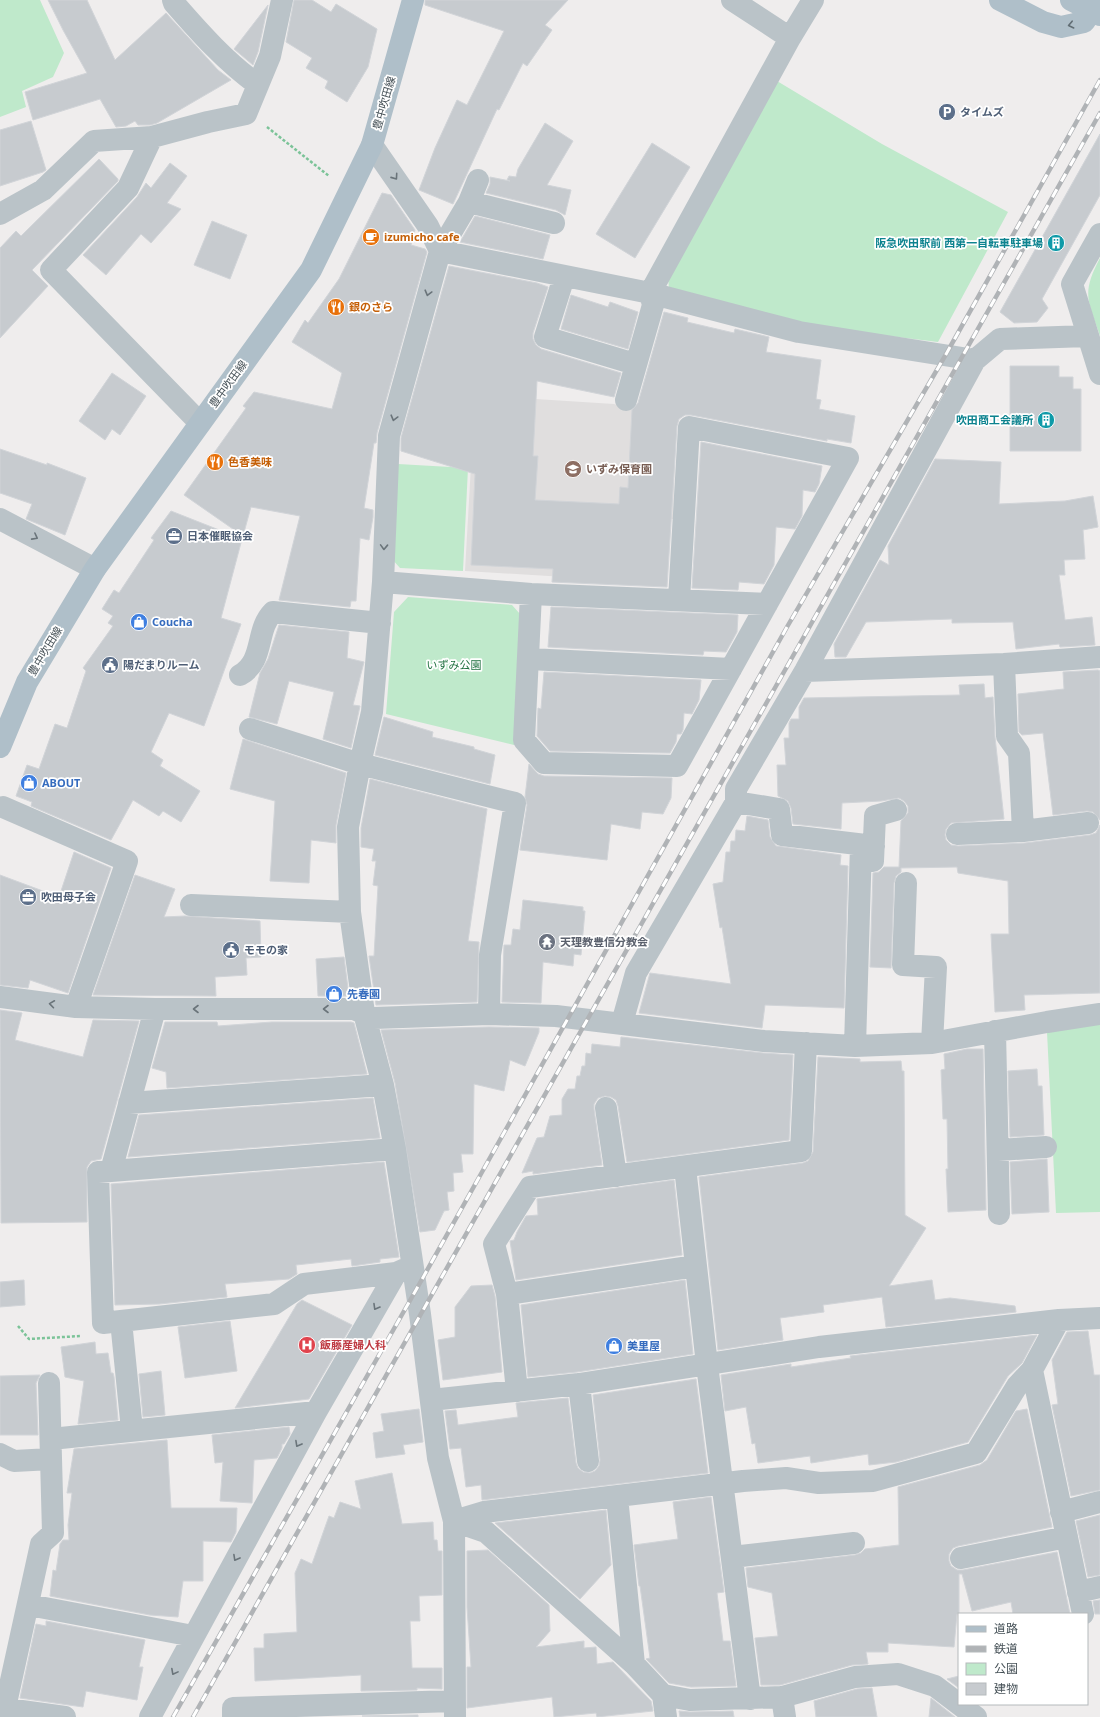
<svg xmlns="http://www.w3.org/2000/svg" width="1100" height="1717" viewBox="0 0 1100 1717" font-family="'Noto Sans','Noto Sans JP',sans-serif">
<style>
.education{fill:#e0dede}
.green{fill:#bfe9cb}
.building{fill:#c7cbcf;stroke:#d1d4d8}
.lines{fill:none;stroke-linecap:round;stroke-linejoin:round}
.path{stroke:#7bc398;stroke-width:2.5;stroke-dasharray:3 2;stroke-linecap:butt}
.minor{stroke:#bac3c8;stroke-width:22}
.major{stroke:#afbfc9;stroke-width:22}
.rail-casing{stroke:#b0b3b6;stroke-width:4.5}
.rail{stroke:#fff;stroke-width:3;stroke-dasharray:9;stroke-linecap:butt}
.oneway{stroke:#616d74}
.oneway2{stroke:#6a747a}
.labels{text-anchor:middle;stroke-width:3.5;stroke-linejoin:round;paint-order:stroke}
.street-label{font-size:11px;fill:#475258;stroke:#fff}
.service-label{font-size:11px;font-weight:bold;fill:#4e5e75;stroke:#fff;text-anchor:start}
.food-label{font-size:11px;font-weight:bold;fill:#c56008;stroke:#fff;text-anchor:start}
.culture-label{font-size:11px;font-weight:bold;fill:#0d838f;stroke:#fff;text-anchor:end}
.education-label{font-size:11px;font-weight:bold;fill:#785e54;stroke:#fff;text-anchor:start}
.shop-label{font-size:11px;font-weight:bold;fill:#366cbe;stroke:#fff;text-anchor:start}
.park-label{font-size:11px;fill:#207140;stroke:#fff}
.worship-label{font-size:11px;font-weight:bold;fill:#5b616d;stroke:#fff;text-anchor:start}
.health-label{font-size:11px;font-weight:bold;fill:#be3a42;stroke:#fff;text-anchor:start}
</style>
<rect width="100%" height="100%" fill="#efeded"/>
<!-- education -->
<path class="education" d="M475 395 614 404 676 421 673 519 617 517 614 580 465 571Z"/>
<!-- green -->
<path class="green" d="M0 0H40L64 53 53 77 22 91 26 107 0 117Z
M777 81 882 144 1008 212 938 342 800 325 669 290 668 276Z
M1100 258V336C1088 300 1081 294 1100 258Z
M398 464 468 468 463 571 400 568 392 559Z
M408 597 512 605 520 614 514 745 386 714 394 612Z
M1100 1024V1212L1056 1213 1047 1032Z"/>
<!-- building -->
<path class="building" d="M48 0H87L115 60 166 13 218 70 231 80 157 123 150 125H138L135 121 126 126 116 127 100 99 33 120 25 92 87 73 63 30Z
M294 0H312L331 12 336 4 377 29 368 67 347 102 325 88 328 81 306 68 312 58 286 42Z
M425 0H568L545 25 552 30 527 66 523 63 499 110 497 109 453 204 419 190 435 148 457 100 467 105 504 31 425 5Z
M268 5 258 52 253 65 234 49Z
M31 121 46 170 43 172 0 186V130Z
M545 123 573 141 547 185 571 190 565 215 556 210 486 193 490 184V177L510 181 507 180 509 176 516 177 518 169Z
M1100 134V195L1042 299 1048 308 1037 322 1014 323 1000 312Z
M652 143 690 167 635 258 596 234Z
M99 159 118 179V181L32 270 48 286 0 338V248L16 231 21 236Z
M170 163 187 176 167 203 181 209 151 243 141 234 106 275 83 255 137 197 146 183 151 188Z
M382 193 391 195 415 230 411 245 425 249 427 252 377 433 376 443H374L364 508 373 510V517L369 540 360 538 356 601H351L350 607 279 600 300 516 251 507 243 536 184 495 246 408 243 406 254 392 332 409 342 373 292 342 305 320 308 323 339 279Z
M475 216 550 235 543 259 460 242Z
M212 221 247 235 230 279 194 265Z
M449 266 537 283 548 287 533 333V339L536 345 541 349 621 373 614 397 537 381 533 456H538L535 500 619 504 620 487 628 488 632 410 638 403 664 312 688 318 687 322 734 333 735 329 769 337 766 352 821 360 816 399 821 400 819 409 855 416 851 443 827 439V441L691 415H685L679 419 677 426 667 587 552 582 553 569 471 565 475 474 401 451V438Z
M571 295 608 307 610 302 638 312 628 349 561 329Z
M1010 366H1059V377H1073V389H1081V451H1010Z
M112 373 146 396 120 435 112 429 105 440 79 421Z
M701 442 822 466 819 484 815 492 803 490 802 516 795 529 776 527 774 565 764 584 739 582 738 590 692 588Z
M0 449 47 465V463L86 478 65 535 26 519 32 504 0 493Z
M935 459 1001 462 999 504 1065 501 1093 496 1098 527 1083 530 1085 559 1064 560 1065 575H1059L1065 620 1092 617 1095 645 1060 647 1059 644 1016 649 1013 622 952 623V619L866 622 846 657H835L834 644 880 560 889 565 888 546Z
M171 511 242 539 221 618 241 624 204 726 169 713 151 752 163 760 160 766 200 791 181 822 163 811 159 816 133 800 111 840 31 806 32 802 16 796 27 765 39 769 55 724 67 728 86 671 83 668 113 626 108 623 113 616 102 609 114 590 119 593 154 540 151 538Z
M551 607 738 615 737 632 726 652 704 651 703 655 548 647Z
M279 625 349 632 347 658 364 662 353 705 360 706 351 748 323 739 334 692 289 681 277 724 249 717 260 673 268 659Z
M1098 670 1100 671V820L1093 812 1087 811 1053 815 1043 733 1022 735 1019 732 1018 694 1064 689 1063 672Z
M544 672 701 680 699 700 692 714 684 713 683 730 681 734H677L676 742 670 753 550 751 537 736 538 708 541 709Z
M984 684 985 698 993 697 995 737 1004 819 951 823 946 829 945 835 946 840 951 845 958 846 1025 843 1090 835 1096 833 1100 825V993L1024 995 1025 1010 995 1012 991 934H1009L1008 881 958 873 957 867 901 868V872L896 876 894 883 891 968 870 967 873 873 879 872 884 867H899L901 821 908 813V806L904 801 899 798 881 801 842 803 841 829 793 824 791 808 788 801 778 796 777 765H786L784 738H789V723L791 719H799V707L804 698 960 695 959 685Z
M384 717 433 732 432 737 474 747V749L495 755 490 784 375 755Z
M243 739 346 773 336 825V843L311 840 309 883 270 881 275 801 230 789Z
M529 764 538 774 544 776 672 778 671 798 663 814 642 812 640 829 611 824 607 860 520 850 527 805 525 797Z
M370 779 487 809 468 941 479 942 477 1002 376 1005 369 956H374L378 886 373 885 376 861H372L374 849 361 847V828Z
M747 816 768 820 770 837 776 846 841 855 840 865 848 866 844 1008 765 1005 762 1028 639 1013 650 973 731 984 722 927 720 928 713 884 723 882 726 852H730L731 841H735L736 830 745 831Z
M74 852 111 868 68 993 30 980 28 988 0 985V875L59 897Z
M135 875 175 889 164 917 185 916 260 921 261 957 246 958 247 975 215 977 216 996 93 995Z
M523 900 583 907V911H585L581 955 574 954 573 966 543 962 541 1003 502 1002 504 945H511L513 929 520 930Z
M344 957 349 996H318L316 959Z
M0 1010 22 1013 15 1040 83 1057 93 1020 139 1021 101 1159 91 1161 87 1167V1222L1 1223Z
M165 1022H217L218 1026 272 1022H351L354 1023 367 1074 167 1088 166 1072 152 1068Z
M489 1027 539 1028V1032L525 1066 510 1060 504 1091 474 1084 473 1154H461L463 1172 453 1173 454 1191 447 1192 449 1210 444 1211 435 1230 420 1232 395 1083 381 1030Z
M621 1037 763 1053 793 1055 789 1140 627 1162 618 1106 616 1100 611 1097 605 1096 598 1098 594 1104V1109L602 1165 533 1174V1171L522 1173 537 1138 544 1137 550 1116 562 1115V1099L568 1089H575L577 1076H580L582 1066H585L586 1053 591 1054 592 1044 620 1047Z
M967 1049H983L986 1210 948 1212 946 1169H948L947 1119H943L941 1070 945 1069 944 1054Z
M818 1057 860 1059V1062L901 1061 902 1071H904L905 1215 926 1228 889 1286 932 1280 935 1300 950 1298 1015 1306 1016 1312 886 1327 882 1297 823 1305 824 1312 780 1318 783 1340 718 1350 699 1177 803 1163 808 1161 813 1152Z
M1037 1069 1038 1086H1042L1044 1135 1010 1137 1008 1071Z
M373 1098 380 1138 128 1157 139 1115Z
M1047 1159 1049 1212 1012 1214 1010 1162Z
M384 1162 399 1257 380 1259V1262L352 1266 351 1259 296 1265 297 1274 289 1279 225 1284 227 1297 159 1304 115 1305 111 1184Z
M674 1180 682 1255 516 1280 510 1241 514 1240 517 1232 526 1216 538 1215 537 1199Z
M24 1280 25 1305 0 1307V1282Z
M685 1280 693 1354 577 1372 528 1377 521 1305Z
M492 1285 495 1296 502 1372 443 1380 438 1340 455 1337V1307L471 1286Z
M302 1300 352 1325 309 1399 235 1408 297 1304Z
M230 1321 237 1371 185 1378 178 1327Z
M1088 1331 1094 1375H1100V1490L1071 1496 1052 1405 1058 1404 1052 1360 1067 1332Z
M1037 1335 1022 1363 1008 1376 968 1442 896 1462 869 1465 868 1454 811 1463 810 1456 758 1463 755 1443 752 1444 746 1407 725 1411 721 1375 791 1364V1367L851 1358 850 1356Z
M95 1342 96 1354 108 1353 111 1373H113L114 1377 118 1420 78 1424 84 1381 65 1377 61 1347Z
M161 1371 165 1415 143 1417 139 1374Z
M40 1375 36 1383 38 1435H0V1376Z
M696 1379 708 1473 482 1500 481 1485 466 1487 461 1448 450 1449 445 1411 456 1410 458 1425 518 1417 516 1403 568 1398 576 1463 578 1468 583 1472 590 1473 595 1471 599 1466 600 1460 593 1395Z
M419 1409 423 1442 403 1445 405 1454 376 1458 373 1433 384 1431 381 1414Z
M1027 1409 1052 1527 958 1546 953 1548 949 1554V1561L951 1566 957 1570H963L1057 1552 1070 1614H1013L1011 1602 972 1611 962 1574H959V1613L957 1614 954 1647 888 1643V1652H866L868 1664 852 1665 780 1685H761L755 1638 778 1636 772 1593 748 1587 746 1568 855 1555 861 1553 865 1549 899 1545 898 1487 980 1465 987 1460 1016 1411Z
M289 1427 290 1434 284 1444H282V1448L277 1458 254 1460 252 1503 220 1501 223 1462 215 1463 212 1435Z
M167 1440 171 1508H237L236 1532 231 1542 203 1541V1581H183L178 1617 150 1615 50 1596 53 1570 56 1571 60 1544 63 1540H69L68 1525 72 1493H67L74 1449Z
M392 1473 402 1524 433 1522 434 1540H437L438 1551H442V1595L419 1596 420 1621H410L412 1668H442V1689L417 1688V1690L361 1691V1675L255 1681 254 1648H264V1634L297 1632 295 1573 301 1559 312 1564 329 1516 334 1518 340 1502 361 1509 355 1481Z
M711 1497 724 1592 717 1593 723 1641H730L736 1686 691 1687 669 1683 646 1659 650 1658 640 1586H639L634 1545 678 1539 673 1502Z
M606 1510 611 1565 580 1599 495 1523Z
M1100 1515V1575L1088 1577 1076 1521Z
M488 1550 549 1605 550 1631 536 1647 584 1641V1648L596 1647 597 1664 613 1662 651 1701 653 1711 597 1717 596 1713 554 1717 552 1697 467 1708V1667H471L467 1607V1551Z
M1100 1600V1614H1095L1093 1601Z
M46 1621 145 1640 139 1667H143L137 1700 86 1691 83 1707 20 1698 36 1624 46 1626Z
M959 1676V1688L947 1679Z
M872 1688 877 1717H816L814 1701 857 1689Z
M931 1698 955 1717H929Z
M679 1711 690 1712 733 1711 734 1717H680Z
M418 1715V1717L362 1716Z"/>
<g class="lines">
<!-- path -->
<path class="path" d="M267 127 329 176
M18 1326 29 1339 81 1336"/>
<!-- minor -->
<path class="minor" d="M173 0 174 3C200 33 226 62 258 85
M732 0 790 38
M152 137 128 188 51 270 200 423
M372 145 428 226 440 251 389 436 383 582 372 712 360 764 348 827 350 912 364 1013 383 1085 395 1149 420 1314 438 1458 454 1521 455 1717
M478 180 469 202 440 251 650 293 799 332 975 360 1000 339 1087 336
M469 202 554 223
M0 214 43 190 94 141 152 137 208 122 246 114 270 56 282 0
M1100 234 1072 284 1100 374
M564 277 545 337 635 364
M626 400 653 305 650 293 790 38 813 0
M0 519 95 569
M383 582 531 594 767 604
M531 594 524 740 544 763 677 766 848 458 689 427 679 600
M529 659 731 669
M805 671 1004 664 1100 657
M240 675C265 661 255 630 273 612L380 623
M250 729 360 764 515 803 490 955 489 1014
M736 802 779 809 782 835 874 846
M3 807 127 861 76 1007
M1023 831 1088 823
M957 834 1023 831 1019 753 1007 736 1004 664
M873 861 875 816 896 810
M906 883 903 965 936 967 932 1043
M191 905 350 912
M0 997 76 1007 155 1009H354L374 1018 489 1014 556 1016 764 1041 855 1046 932 1043 1047 1022 1100 1014
M622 1023 636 973 736 802V789L805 671 975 360
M995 1031 999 1214
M855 1046 861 845
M129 1103 383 1085
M606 1108 616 1176
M998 1150 1046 1147
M685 1167 707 1365 750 1699
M111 1171 155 1009
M507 1294 494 1244 530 1187 801 1151 806 1043
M1059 1320 1032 1370 1083 1614
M121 1321 103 1323 98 1172 395 1149
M579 1384 588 1461
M517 1391 507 1294 696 1266
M431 1400 579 1384 819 1347 1059 1320 1100 1318
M132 1430 121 1321 274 1304 304 1284 396 1273 405 1269
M51 1439 316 1412
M0 1454 14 1461 51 1459
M617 1497 634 1664
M1061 1512 1100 1502
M454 1521 484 1512 743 1481 786 1478 819 1483 873 1481 976 1453 1017 1386 1032 1370
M454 1521 486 1532 634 1664 663 1695 690 1700 782 1697 855 1677 898 1674 935 1686 976 1717
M732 1557 854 1543
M961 1558 1067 1537
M1078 1592 1100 1587
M29 1605 193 1636
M663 1695 666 1717
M782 1697 785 1717
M0 1708 65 1717
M5 1708 41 1544 53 1533 49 1383
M150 1717 316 1412 396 1273
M233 1717V1708L454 1701"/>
<!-- major -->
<path class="major" d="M1000 0 1043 22 1061 27 1084 22 1096 5 1097 0
M1071 0 1100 15
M0 747 27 682 95 569 311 270 372 145 413 0"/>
<defs>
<path id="rail" d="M173 1717 416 1290 787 627 945 356 1100 80
M193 1717 1100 113"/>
</defs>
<!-- rail casing -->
<use href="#rail" class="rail-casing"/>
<!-- rail -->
<use href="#rail" class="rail"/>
</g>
<!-- one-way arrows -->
<defs><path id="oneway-chevron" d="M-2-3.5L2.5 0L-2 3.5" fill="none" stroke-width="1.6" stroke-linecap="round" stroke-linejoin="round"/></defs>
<use class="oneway" href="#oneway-chevron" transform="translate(1071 25) rotate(167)"/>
<g class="oneway2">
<use href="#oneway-chevron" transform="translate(395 177) rotate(55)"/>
<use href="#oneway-chevron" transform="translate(428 293) rotate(105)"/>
<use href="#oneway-chevron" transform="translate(394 418) rotate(105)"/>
<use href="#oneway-chevron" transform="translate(35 537) rotate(28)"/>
<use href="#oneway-chevron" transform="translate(384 547) rotate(92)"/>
<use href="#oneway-chevron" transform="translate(52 1004) rotate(-172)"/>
<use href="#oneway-chevron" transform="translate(196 1009) rotate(180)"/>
<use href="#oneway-chevron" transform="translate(326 1009) rotate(180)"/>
<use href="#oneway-chevron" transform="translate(376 1307) rotate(120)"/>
<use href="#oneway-chevron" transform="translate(298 1444) rotate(119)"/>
<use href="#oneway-chevron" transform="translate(236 1558) rotate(119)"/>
<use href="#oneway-chevron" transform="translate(174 1672) rotate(118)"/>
</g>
<!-- icons -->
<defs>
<symbol id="parking-disc" viewBox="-11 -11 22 22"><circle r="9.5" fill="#5c6f8a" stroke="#fff"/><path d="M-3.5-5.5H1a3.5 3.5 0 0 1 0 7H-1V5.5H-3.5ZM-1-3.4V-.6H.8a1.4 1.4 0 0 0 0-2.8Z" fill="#fff"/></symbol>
<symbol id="cafe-disc" viewBox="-11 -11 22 22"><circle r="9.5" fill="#e8710a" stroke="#fff"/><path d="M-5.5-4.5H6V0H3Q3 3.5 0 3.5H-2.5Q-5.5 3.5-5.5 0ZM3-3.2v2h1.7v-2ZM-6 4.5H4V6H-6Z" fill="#fff"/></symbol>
<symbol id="building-disc" viewBox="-11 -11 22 22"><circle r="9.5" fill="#0f9aa8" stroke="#fff"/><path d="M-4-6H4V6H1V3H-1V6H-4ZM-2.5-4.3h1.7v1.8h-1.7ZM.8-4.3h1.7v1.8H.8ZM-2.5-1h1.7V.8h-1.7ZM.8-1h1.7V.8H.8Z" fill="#fff"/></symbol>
<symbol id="restaurant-disc" viewBox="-11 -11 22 22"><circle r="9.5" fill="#e8710a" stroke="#fff"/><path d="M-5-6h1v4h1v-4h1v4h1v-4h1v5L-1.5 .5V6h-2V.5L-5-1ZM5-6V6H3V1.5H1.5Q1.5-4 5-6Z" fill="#fff"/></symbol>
<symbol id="school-disc" viewBox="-11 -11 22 22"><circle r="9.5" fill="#8d6e63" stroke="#fff"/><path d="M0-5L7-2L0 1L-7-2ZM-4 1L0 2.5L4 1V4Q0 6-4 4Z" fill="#fff"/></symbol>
<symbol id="office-disc" viewBox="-11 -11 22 22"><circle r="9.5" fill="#5c6f8a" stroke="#fff"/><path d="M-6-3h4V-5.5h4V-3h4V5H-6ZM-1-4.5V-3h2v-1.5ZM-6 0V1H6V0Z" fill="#fff"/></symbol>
<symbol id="shop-disc" viewBox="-11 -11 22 22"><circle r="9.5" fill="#3f7fe0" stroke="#fff"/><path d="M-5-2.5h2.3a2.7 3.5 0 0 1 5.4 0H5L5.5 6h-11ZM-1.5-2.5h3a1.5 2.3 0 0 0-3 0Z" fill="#fff"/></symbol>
<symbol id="civic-disc" viewBox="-11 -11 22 22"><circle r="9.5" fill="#5c6f8a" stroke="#fff"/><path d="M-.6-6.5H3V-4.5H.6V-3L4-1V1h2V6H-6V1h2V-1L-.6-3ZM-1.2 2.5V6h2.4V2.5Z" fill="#fff"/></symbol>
<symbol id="temple-disc" viewBox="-11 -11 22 22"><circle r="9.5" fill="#6b7280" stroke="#fff"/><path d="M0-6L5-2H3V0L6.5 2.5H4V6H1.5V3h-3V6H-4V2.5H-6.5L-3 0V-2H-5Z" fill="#fff"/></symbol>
<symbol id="hospital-disc" viewBox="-11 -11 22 22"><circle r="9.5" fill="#e0444e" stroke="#fff"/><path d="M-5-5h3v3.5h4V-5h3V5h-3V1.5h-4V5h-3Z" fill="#fff"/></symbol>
</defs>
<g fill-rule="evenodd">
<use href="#parking-disc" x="937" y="102" width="20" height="20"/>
<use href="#cafe-disc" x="361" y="227" width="20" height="20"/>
<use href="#building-disc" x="1046" y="233" width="20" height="20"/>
<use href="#restaurant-disc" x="326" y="297" width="20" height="20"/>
<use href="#building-disc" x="1036" y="410" width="20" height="20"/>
<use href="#restaurant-disc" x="205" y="452" width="20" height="20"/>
<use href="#school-disc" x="563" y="459" width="20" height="20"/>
<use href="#office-disc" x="164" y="526" width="20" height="20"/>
<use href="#shop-disc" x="129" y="612" width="20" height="20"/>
<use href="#civic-disc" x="100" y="655" width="20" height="20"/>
<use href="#shop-disc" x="19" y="773" width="20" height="20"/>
<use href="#office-disc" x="18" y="887" width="20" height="20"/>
<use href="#temple-disc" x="537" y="932" width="20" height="20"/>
<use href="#civic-disc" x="221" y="940" width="20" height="20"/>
<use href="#shop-disc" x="324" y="984" width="20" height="20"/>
<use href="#hospital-disc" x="297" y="1335" width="20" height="20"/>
<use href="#shop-disc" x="604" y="1336" width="20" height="20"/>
</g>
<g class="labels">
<!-- street labels -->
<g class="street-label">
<text transform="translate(384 103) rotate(-74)" y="4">豊中吹田線</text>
<text transform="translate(228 384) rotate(-54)" y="4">豊中吹田線</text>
<text transform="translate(45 651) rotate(-59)" y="4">豊中吹田線</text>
</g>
<!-- service labels -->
<g class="service-label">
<text x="960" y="116">タイムズ</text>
<text x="187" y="540">日本催眠協会</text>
<text x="123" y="669">陽だまりルーム</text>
<text x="41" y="901">吹田母子会</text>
<text x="244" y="954">モモの家</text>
</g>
<!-- food labels -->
<g class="food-label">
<text x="384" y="241">izumicho cafe</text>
<text x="349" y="311">銀のさら</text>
<text x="228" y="466">色香美味</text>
</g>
<!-- culture labels -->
<g class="culture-label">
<text x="1043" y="247">阪急吹田駅前 西第一自転車駐車場</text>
<text x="1033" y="424">吹田商工会議所</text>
</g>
<!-- education labels -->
<g class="education-label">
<text x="586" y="473">いずみ保育園</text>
</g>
<!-- shop labels -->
<g class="shop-label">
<text x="152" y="626">Coucha</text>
<text x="42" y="787">ABOUT</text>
<text x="347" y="998">先春園</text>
<text x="627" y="1350">美里屋</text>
</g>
<!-- park labels -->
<g class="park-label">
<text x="454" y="669">いずみ公園</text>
</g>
<!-- worship labels -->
<g class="worship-label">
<text x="560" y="946">天理教豊信分教会</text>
</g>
<!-- health labels -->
<g class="health-label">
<text x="320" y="1349">飯藤産婦人科</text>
</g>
</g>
<!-- legend -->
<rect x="958" y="1613" width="130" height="92" fill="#ffffff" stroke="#b5babc"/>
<rect x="966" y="1626" width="20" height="6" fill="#afbfc9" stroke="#b5babc"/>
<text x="994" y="1633" font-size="12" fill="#475258">道路</text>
<rect x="966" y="1646" width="20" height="6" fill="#b0b3b6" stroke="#b5babc"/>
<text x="994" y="1653" font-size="12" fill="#475258">鉄道</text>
<rect x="966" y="1663" width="20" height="12" fill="#bfe9cb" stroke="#b5babc"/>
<text x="994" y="1673" font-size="12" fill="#475258">公園</text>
<rect x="966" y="1683" width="20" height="12" fill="#c7cbcf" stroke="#b5babc"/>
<text x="994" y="1693" font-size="12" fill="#475258">建物</text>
</svg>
